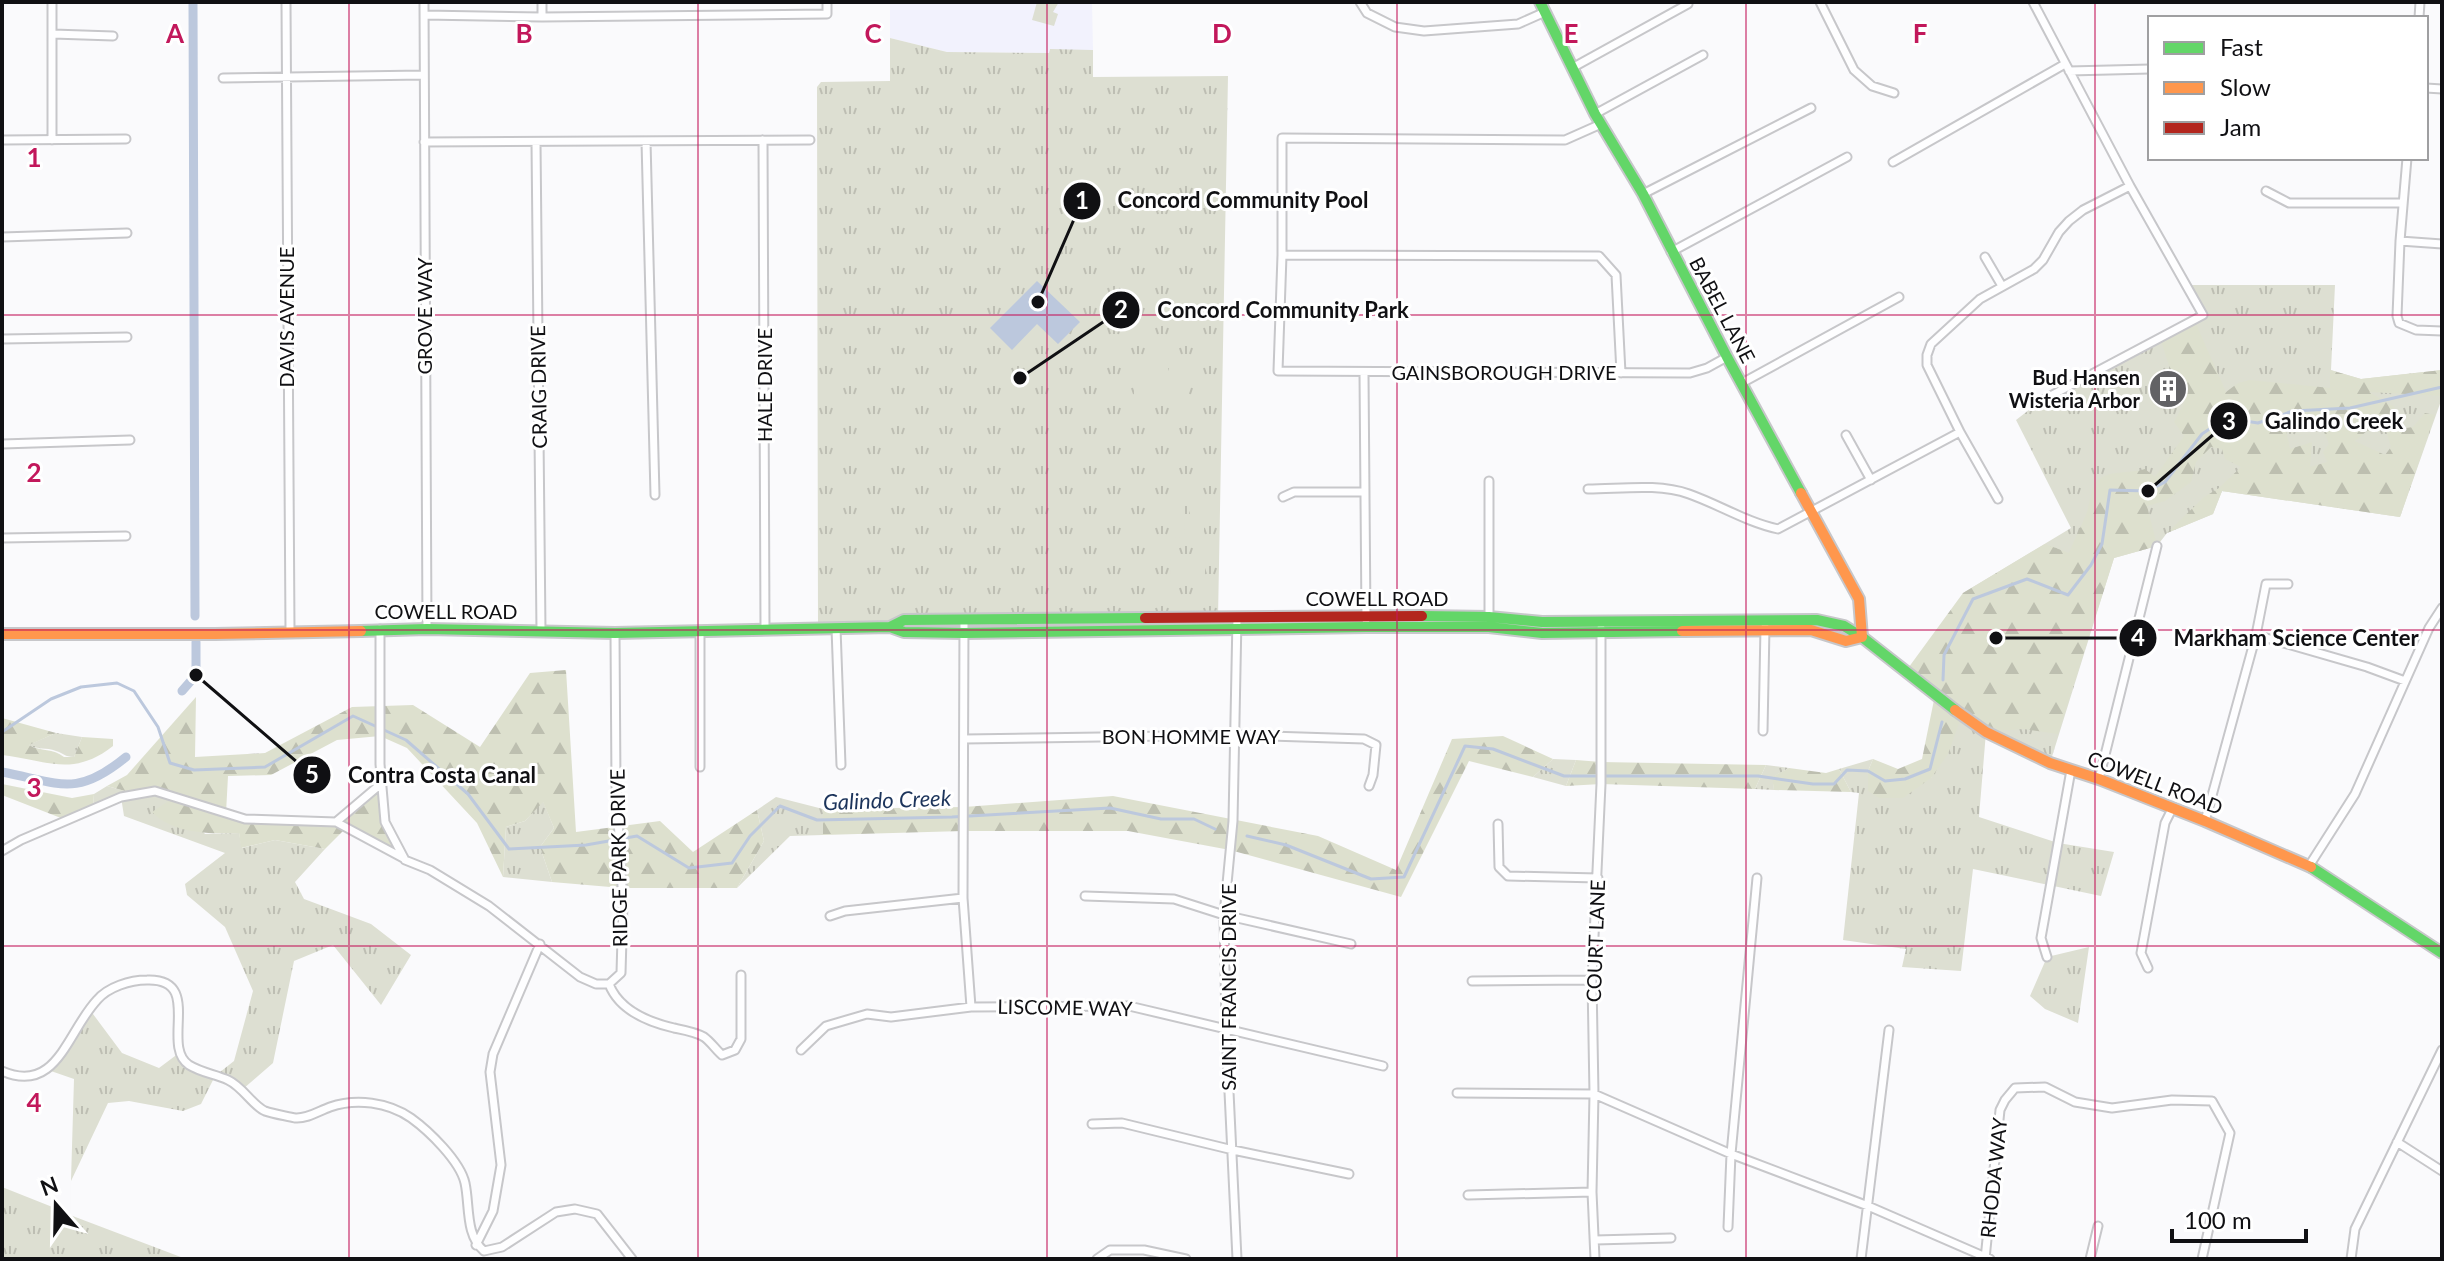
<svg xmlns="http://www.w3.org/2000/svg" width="2444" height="1261" viewBox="0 0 2444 1261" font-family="Lato,sans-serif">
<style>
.built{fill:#f2f2fd}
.grass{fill:url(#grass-tufts)}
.forest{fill:url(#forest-firs);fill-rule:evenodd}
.garden{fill:#dddfd2}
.water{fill:#bcc8dd}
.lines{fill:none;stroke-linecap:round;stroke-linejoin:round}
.stream{stroke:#bcc8dd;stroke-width:3}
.canal{stroke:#bcc8dd;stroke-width:9}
.street-casing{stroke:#c7c7ca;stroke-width:11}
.fast-casing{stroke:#c7c7ca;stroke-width:14}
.slow-casing{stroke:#c7c7ca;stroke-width:14}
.jam-casing{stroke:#c7c7ca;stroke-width:14}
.street{stroke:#fefeff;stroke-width:7}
.fast{stroke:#63d668;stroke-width:10}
.slow{stroke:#ff974d;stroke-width:10}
.jam{stroke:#b3261e;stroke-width:10}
.grid{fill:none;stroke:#c2185b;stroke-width:2;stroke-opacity:0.55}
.labels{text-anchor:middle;stroke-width:6;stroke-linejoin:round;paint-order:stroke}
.street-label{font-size:20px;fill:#101013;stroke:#fff}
.poi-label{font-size:20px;font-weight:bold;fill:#101013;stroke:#fff;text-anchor:end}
.water-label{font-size:22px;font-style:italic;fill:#1c345b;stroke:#fff}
.grid-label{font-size:26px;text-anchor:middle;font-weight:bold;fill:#c2185b;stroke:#fff;stroke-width:6;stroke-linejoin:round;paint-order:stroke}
.leader{fill:none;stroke:#101013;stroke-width:3}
.callout-dot{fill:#101013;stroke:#fff;stroke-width:3}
.mark-label{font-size:24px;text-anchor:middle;font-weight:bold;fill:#fff}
.callout-label{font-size:22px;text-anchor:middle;font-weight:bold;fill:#101013;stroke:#fff;stroke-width:6;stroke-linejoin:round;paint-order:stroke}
</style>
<defs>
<pattern id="grass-tufts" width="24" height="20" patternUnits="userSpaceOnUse" patternTransform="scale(2)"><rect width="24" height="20" fill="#dddfd2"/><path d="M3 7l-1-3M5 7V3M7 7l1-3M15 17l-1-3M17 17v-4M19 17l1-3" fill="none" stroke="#bdbeb3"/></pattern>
<pattern id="forest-firs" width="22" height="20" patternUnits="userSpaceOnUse" patternTransform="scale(2)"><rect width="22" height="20" fill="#dde0ce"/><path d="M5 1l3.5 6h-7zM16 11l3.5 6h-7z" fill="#bdbfb0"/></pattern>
</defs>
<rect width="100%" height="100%" fill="#fafafc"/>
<!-- built -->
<path class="built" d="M890 2H1092L1093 50H1051L1050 53 947 52 890 38Z"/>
<!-- grass -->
<path class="grass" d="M1037 2H1059L1053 12 1058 14 1054 26 1032 20Z
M890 38 947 52 1049 53 1050 49 1093 50V77L1228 76 1218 618 904 620 890 627 818 629 817 87 821 82 890 81Z
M2187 285H2335L2331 370 2361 379 2442 370V398L2400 517 2222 491 2213 514 2167 533 2157 546 2114 558 2050 763 1986 732 1979 817 2058 843 2114 852 2101 896 1973 869 1961 971 1902 967 1906 949 1843 940 1859 793 1851 792 1839 769 1873 759 1868 771 1931 778 1963 593 2071 528 2016 420 2039 402 2202 315Z
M56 733 82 737 74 757C65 757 63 753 56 751 46 747 38 750 28 745Z
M1553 759 1576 760 1566 786 1533 777Z
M1766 765 1789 768 1773 777 1774 790 1755 789Z
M107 786 136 794 155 791 174 797 205 834 239 833 242 848 275 840 325 849 295 882 304 899 371 924 411 955 381 1005 333 945 294 961 273 1063 243 1089 215 1076 201 1104 183 1111 129 1101 108 1103 71 1181 70 1215 186 1259H2V1187L70 1214 74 1079 48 1070 90 1010 122 1053 159 1068 179 1053 184 1061 215 1076 234 1061 253 991 225 927 187 895 185 884 225 853 124 816 121 797 93 809 94 794Z
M776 797 823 809V835L790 836 737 888 764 841 757 810Z
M543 801 554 828 540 847 552 882 503 877 506 827 525 821Z
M2089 947 2078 1023 2045 1009 2030 996 2047 957Z"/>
<!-- forest -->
<path class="forest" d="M2194 319 2226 392 2238 383 2250 380 2330 388V370L2361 379 2442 370V396L2369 392 2395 407 2382 426 2367 431 2355 441 2385 455 2391 447 2386 431 2413 427 2425 413 2435 415 2400 517 2222 491 2213 514 2167 533 2204 497 2219 488 2241 467 2225 459 2222 449 2211 447 2196 462 2191 482 2165 501 2147 506 2157 546 2114 558 2058 734 2023 729 1986 732 1962 715 1948 754 1931 778 1903 798H1879L1868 791V771L1873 759 1898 769 1922 759 1935 695 1906 671 1963 593 2045 544 2069 553C2074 539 2082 526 2087 512 2092 497 2089 481 2107 475 2119 471 2133 473 2145 469L2155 477 2184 436 2174 422 2185 401 2180 382 2169 366 2160 337ZM2286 430 2324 432 2329 444 2323 452 2327 462 2310 467 2312 442 2290 449Z
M566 670 576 832 660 821 693 852 757 810 764 841 737 888H622L552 882 540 847 554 828 543 802 525 821 506 827 503 877 477 823 407 748 380 736 337 740 271 775 228 776 226 813 245 819 336 822 382 783 385 822 405 860 346 828 325 849 275 840 241 848 239 833C210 834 173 834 152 812L173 798 155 791 136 794 107 786 127 775 196 697 195 757 265 753 352 707 413 705 480 747 530 673Z
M2 718 56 733 29 745C41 752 53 748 64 757H74L82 737 113 739V746C72 778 47 760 2 755Z
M1503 736 1553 759 1533 777 1469 761 1401 897 1230 850 1128 831H963L823 835V809L964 807 1113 796 1318 836 1396 870 1452 739Z
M1576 760 1601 762 1766 765 1755 789 1601 784 1566 786Z
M1789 768 1826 773 1839 769 1851 792 1774 790 1772 777Z
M2 784 72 798 94 794 93 809 66 820 2 795Z"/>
<!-- garden -->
<path class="garden" d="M1134 363H1148V395H1134Z
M1153 363H1168V395H1153Z
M1173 363H1187V395H1173Z
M1170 506H1184L1185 537 1170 538Z
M1190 506H1204V537H1190Z
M1170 554H1185V586H1171Z
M1190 554H1205V586H1190Z"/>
<!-- water -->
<path class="water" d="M1037 281 1080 322 1058 344 1037 324 1012 350 990 328Z"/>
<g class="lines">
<!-- stream -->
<path class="stream" d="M1943 680 1944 655 1973 599 2027 579 2068 595 2091 565 2102 544 2110 490 2148 491 2165 482 2202 434 2226 418 2258 423 2293 411 2350 408 2442 387
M2 732 51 699 81 687 117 683 134 691 158 727 170 763 194 770 265 767 353 716 406 740 468 794 509 849 586 845 637 836 689 868 732 863 750 836 780 806 817 820 952 817 1110 808 1161 819H1194L1215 829
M1247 836 1286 845 1371 879 1404 877 1465 746 1493 749 1564 776H1758L1813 784H1834L1847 770 1868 771 1885 781 1905 779 1930 769 1942 722"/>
<!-- canal -->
<path class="canal" d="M193 2 195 616
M182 691 196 675V642
M2 772C60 783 76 798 126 757"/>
<defs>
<path id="street" d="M286 2 290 631
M424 2 427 629
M1360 2 1367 13 1395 27 1424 31 1518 24 1545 12
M1820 2 1854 70 1872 86 1894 93
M2033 2 2130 186 2203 315 2039 402
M424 15 542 17 827 14V2
M542 17V2
M2419 18 2420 2
M53 34 113 36
M1572 68 1688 4
M2069 71 2150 69
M223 78 423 75
M2426 88 2442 89
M1595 114 1703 55
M1601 124 1565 140 1282 138V255L1278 371 1690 373 1707 368 1727 357
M2 140 126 139
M52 140V2
M763 140 765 629
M646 141 655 495
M424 142 810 140
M536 142 541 631
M2407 158 2400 241 2397 316 2399 323 2416 330 2442 331
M1893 162 2065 64
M2266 191 2289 203H2403
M1643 194 1811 108
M2 237 127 233
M2400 241 2442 244
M1671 252 1847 157
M1282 255 1599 256 1616 275 1621 373
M1985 257 2002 286
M2 339 127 337
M1364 373 1366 620
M1742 383 1899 297
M1960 432 1998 499
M1846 435 1871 480
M2 444 130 440
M1588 489C1620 489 1658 483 1689 494 1720 505 1746 522 1778 529L1960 432 1927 365V355L1931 344 1980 299 2034 269 2043 260 2059 232 2069 221 2083 210 2130 186
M1283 497 1294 492H1364
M2 538 126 536
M964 619 963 898 971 1007
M1489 621V481
M836 628 841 765
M380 629V764L385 822 405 860 430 870 489 906 580 977 596 984H609L621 973 623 903 616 786 615 633
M700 632V767
M2256 635 2367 667 2405 681
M1763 731 1765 627
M964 739 1236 735 1364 739 1376 745 1373 775 1369 786
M2099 779 2157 546
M2205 821 2256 635 2266 584H2288
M336 822 382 783
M1498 824 1499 867 1508 876 1598 878
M2 851 21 840 121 797 155 791 245 819 336 822 403 858
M2309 866 2355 794 2429 628 2442 608
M1085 896 1174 899 1224 915 1351 944
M830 916 845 911 963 898
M2047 957 2041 938 2071 770
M2148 968 2141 953 2165 823 2172 809
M1472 981 1592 980
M609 984C619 1010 648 1022 674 1028 684 1030 696 1032 704 1037 711 1042 716 1050 722 1055L735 1050 741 1039V975
M801 1050 826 1026 867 1014 891 1017 971 1007 1129 1006 1383 1066
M2 1071C57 1095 67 1032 97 1000 108 987 130 980 147 980 204 978 160 1046 189 1065 202 1073 215 1074 228 1080 243 1087 253 1106 265 1111 273 1114 287 1116 295 1118 307 1119 319 1111 330 1107 356 1098 388 1102 411 1118 429 1131 460 1161 465 1183 470 1206 465 1235 484 1251L502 1247 556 1212 575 1209 597 1214 632 1259
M1457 1093 1594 1094 1731 1154 1868 1206 1990 1259
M1092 1124 1122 1123 1233 1150 1349 1174
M2397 1142 2442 1171
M1468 1195 1592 1192
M1728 1227 1731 1154 1757 878
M1595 1240 1671 1238
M476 1245 493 1211 501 1165 490 1072 493 1054 540 944
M1097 1259 1110 1250H1144L1186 1259
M1237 1259 1226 1029 1224 915 1233 821 1237 618
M1595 1259 1592 1192 1594 1094 1592 980 1601 784V628
M1861 1259 1889 1030
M1985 1259 2000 1110 2005 1100 2015 1088 2045 1087 2075 1102 2112 1108 2172 1100 2212 1101 2230 1133 2202 1259
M2090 1259 2098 1226
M2351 1259 2355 1229 2442 1050"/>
<path id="fast" d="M1540 2 1595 114 1643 194 1727 357 1801 493
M1422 616 1489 617 1542 622 1817 620 1844 626 1862 637 1955 710
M890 627 904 632 964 633 1366 627H1489L1542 633 1682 631
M361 631 427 629 615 633 890 627 904 620 1145 618
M2311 867 2442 953"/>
<path id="slow" d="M1801 493 1859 599 1862 637
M1682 631 1811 630 1846 641 1862 637
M2 634H215L361 631
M1955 710 1986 732 2050 763 2099 779 2205 821 2311 867"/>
<path id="jam" d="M1145 618 1422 616"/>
</defs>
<!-- street casing -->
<use href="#street" class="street-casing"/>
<!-- fast casing -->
<use href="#fast" class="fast-casing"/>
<!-- slow casing -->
<use href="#slow" class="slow-casing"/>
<!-- jam casing -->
<use href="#jam" class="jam-casing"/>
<!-- street -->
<use href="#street" class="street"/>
<!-- fast -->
<use href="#fast" class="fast"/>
<!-- slow -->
<use href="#slow" class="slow"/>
<!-- jam -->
<use href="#jam" class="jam"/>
</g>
<!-- grid -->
<path class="grid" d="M349 2V1259M698 2V1259M1047 2V1259M1397 2V1259M1746 2V1259M2095 2V1259M2 315H2442M2 630H2442M2 946H2442"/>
<!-- icons -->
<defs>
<symbol id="building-disc" viewBox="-11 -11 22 22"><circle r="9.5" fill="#626265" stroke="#fff"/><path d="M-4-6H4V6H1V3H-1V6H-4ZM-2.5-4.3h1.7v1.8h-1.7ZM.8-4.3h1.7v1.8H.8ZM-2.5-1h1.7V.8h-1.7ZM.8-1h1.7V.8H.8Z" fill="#fff"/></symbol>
</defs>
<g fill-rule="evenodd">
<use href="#building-disc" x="2146" y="367" width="44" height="44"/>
</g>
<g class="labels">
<!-- street labels -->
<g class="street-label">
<text transform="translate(1722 310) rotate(62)" y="7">BABEL LANE</text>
<text transform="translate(425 316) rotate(-90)" y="7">GROVE WAY</text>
<text transform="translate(287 317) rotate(-90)" y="7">DAVIS AVENUE</text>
<text x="1504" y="380">GAINSBOROUGH DRIVE</text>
<text transform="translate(765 385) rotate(-90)" y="7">HALE DRIVE</text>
<text transform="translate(539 387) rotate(-91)" y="7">CRAIG DRIVE</text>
<text x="1377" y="606">COWELL ROAD</text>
<text x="446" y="619">COWELL ROAD</text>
<text x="1191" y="744">BON HOMME WAY</text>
<text transform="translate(2155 783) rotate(21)" y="7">COWELL ROAD</text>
<text transform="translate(619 858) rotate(-91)" y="7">RIDGE PARK DRIVE</text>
<text transform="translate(1596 941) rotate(-88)" y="7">COURT LANE</text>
<text transform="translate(1229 987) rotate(-90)" y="7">SAINT FRANCIS DRIVE</text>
<text transform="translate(1065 1008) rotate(1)" y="7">LISCOME WAY</text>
<text transform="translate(1994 1178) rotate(-84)" y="7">RHODA WAY</text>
</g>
<!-- poi labels -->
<g class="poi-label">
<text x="2140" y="385">Bud Hansen<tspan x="2140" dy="23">Wisteria Arbor</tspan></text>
</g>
<!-- water labels -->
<g class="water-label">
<text transform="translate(887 800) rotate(-2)" y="8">Galindo Creek</text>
</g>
</g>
<g class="grid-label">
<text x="175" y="43">A</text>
<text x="524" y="43">B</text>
<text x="873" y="43">C</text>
<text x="1222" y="43">D</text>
<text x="1571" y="43">E</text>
<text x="1920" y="43">F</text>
<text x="34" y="167">1</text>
<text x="34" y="482">2</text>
<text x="34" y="797">3</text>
<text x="34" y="1112">4</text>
</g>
<!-- callouts -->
<path class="leader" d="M1038 302L1082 201M1020 378L1121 310M2148 491L2229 421M1996 638L2138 638M196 675L312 775"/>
<g class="callout-dot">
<circle cx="1038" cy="302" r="8"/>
<circle cx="1020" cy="378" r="8"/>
<circle cx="2148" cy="491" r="8"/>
<circle cx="1996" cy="638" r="8"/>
<circle cx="196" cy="675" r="8"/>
<circle cx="1082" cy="201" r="20"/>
<circle cx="1121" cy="310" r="20"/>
<circle cx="2229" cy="421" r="20"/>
<circle cx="2138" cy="638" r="20"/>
<circle cx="312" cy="775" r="20"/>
</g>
<g class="mark-label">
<text x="1082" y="209">1</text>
<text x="1121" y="318">2</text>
<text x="2229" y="430">3</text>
<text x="2138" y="646">4</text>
<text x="312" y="783">5</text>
</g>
<g class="callout-label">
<text x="1243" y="208">Concord Community Pool</text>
<text x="1283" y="318">Concord Community Park</text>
<text x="2334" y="429">Galindo Creek</text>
<text x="2296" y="646">Markham Science Center</text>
<text x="442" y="783">Contra Costa Canal</text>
</g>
<!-- border -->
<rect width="2444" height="1261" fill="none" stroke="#101013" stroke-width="8"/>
<!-- legend -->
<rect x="2148" y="16" width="280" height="144" fill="#ffffff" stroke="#9f9fa1" stroke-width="2"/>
<rect x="2164" y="42" width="40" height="12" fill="#63d668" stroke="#9f9fa1" stroke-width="2"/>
<text x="2220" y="56" font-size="24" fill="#101013">Fast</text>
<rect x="2164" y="82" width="40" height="12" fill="#ff974d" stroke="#9f9fa1" stroke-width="2"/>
<text x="2220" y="96" font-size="24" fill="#101013">Slow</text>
<rect x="2164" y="122" width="40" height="12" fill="#b3261e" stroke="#9f9fa1" stroke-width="2"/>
<text x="2220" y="136" font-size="24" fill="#101013">Jam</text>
<!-- north arrow -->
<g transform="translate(56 1205) rotate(340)" stroke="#ffffff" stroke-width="6" paint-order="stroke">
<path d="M0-6L14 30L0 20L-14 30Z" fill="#101013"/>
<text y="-12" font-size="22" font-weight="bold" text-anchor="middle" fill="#101013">N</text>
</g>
<!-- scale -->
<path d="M2172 1229v12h134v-12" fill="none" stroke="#101013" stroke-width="4"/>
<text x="2184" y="1229" font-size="24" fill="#101013" stroke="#ffffff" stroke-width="6" paint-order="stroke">100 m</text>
</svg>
